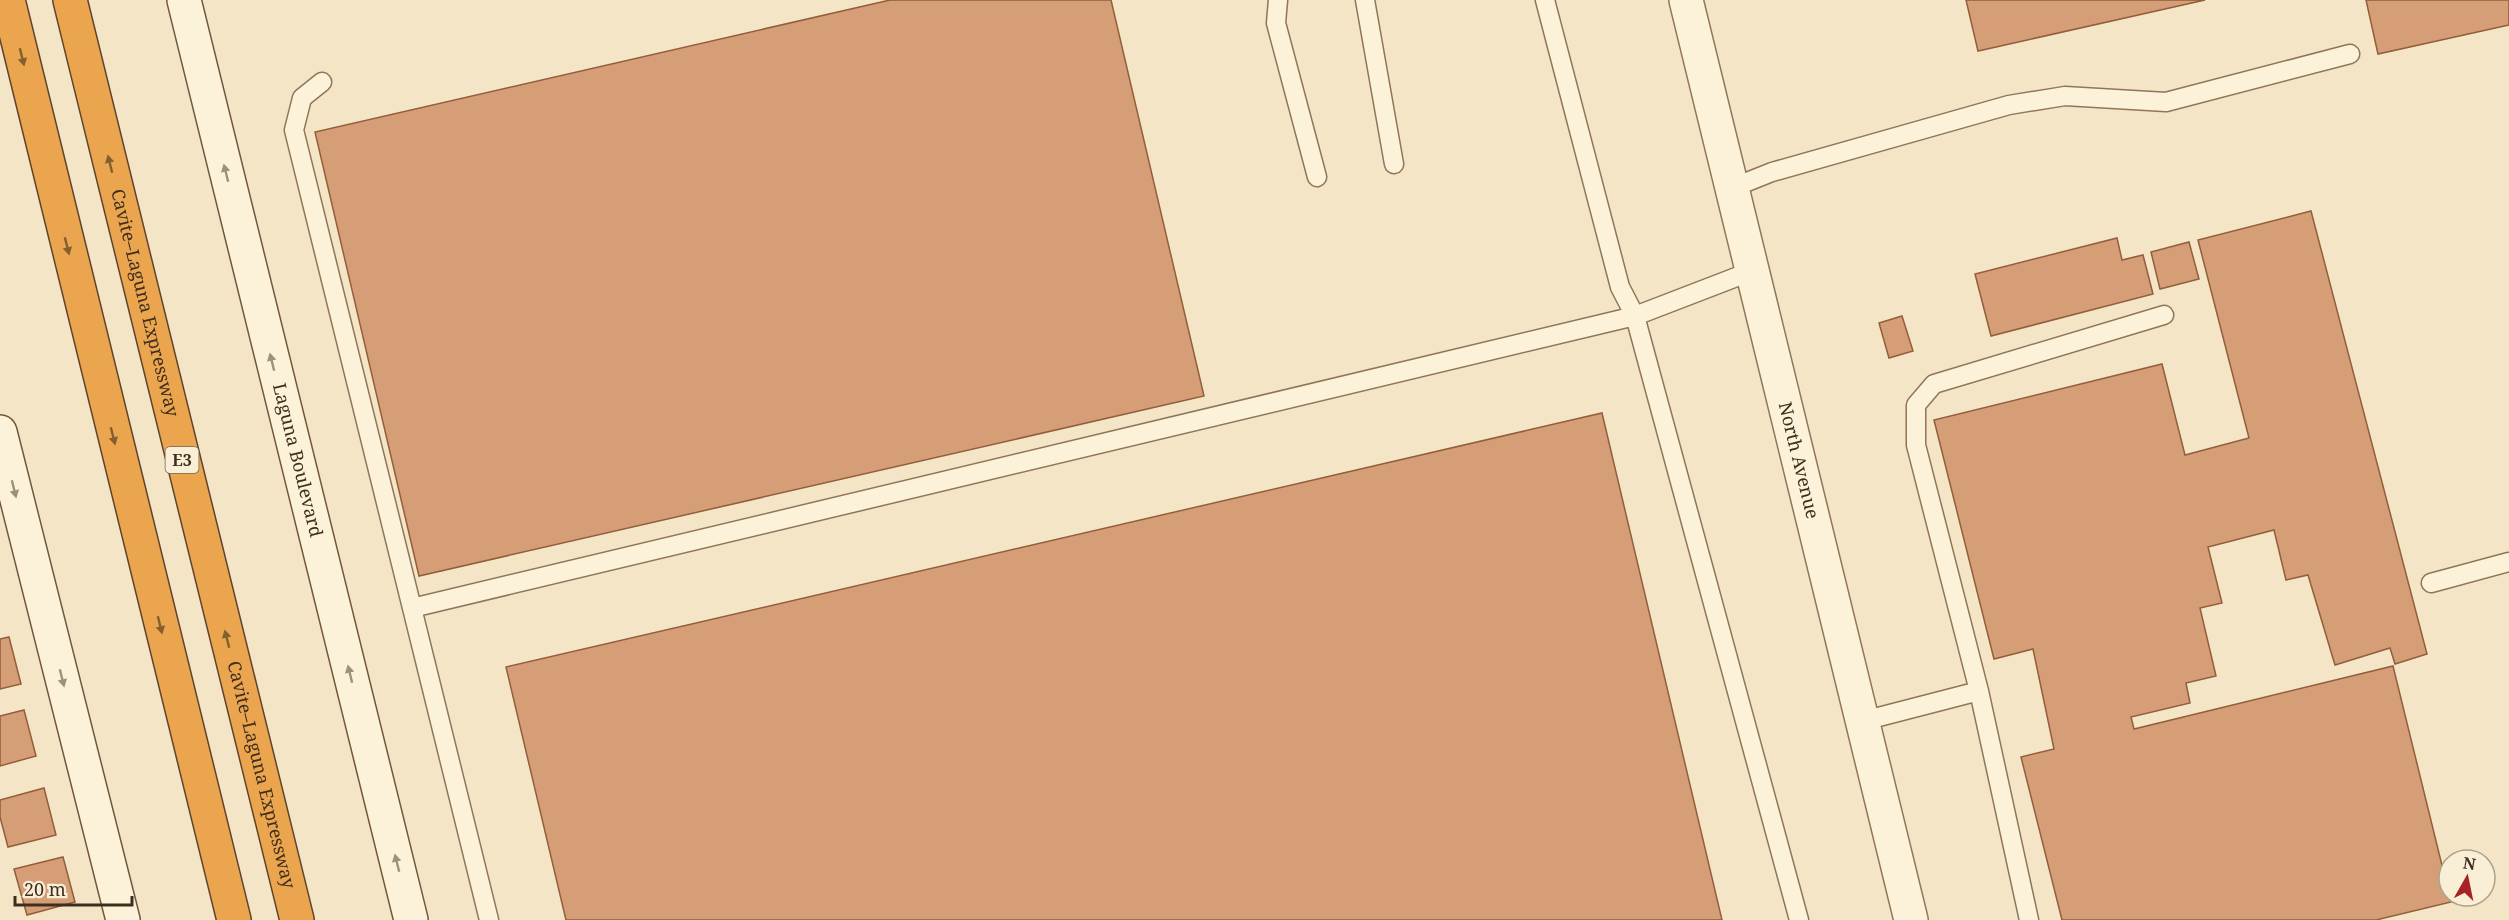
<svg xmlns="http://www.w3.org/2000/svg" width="2509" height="920" viewBox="0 0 2509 920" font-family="'Noto Serif',serif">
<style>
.building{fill:#d59e77;stroke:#925e3c;stroke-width:1.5}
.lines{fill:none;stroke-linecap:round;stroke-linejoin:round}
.service-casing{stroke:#907659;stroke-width:21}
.minor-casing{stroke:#907659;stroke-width:36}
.secondary-casing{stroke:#72573c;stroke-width:36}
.motorway-casing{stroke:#5e442d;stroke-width:36}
.service{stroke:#fcf2da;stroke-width:18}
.minor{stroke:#fcf2da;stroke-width:33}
.secondary{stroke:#fcf2da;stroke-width:33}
.motorway{stroke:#eaa54e;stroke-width:33}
.oneway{fill:#835e31}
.oneway2{fill:#9e907c}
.labels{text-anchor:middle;stroke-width:6;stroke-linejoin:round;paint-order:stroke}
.shield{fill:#f9efd6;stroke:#776855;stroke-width:1.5}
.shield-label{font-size:16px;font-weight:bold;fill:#3f2e1e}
.street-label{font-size:18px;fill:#3f2e1e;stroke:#f9efd6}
</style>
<rect width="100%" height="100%" fill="#f3e5c5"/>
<!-- building -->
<path class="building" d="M890 0H1111L1204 396 419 576 315 132Z
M1966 0H2205L1978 51Z
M2366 0H2509V25L2378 54Z
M2311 211 2427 654 2395 664 2390 648 2335 665 2308 575 2286 580 2274 530 2208 547 2222 603 2200 608 2216 676 2186 683 2190 703 2131 717 2134 729 2393 666 2451 902 2376 920H2062L2021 757 2054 749 2033 649 1994 659 1934 420 2162 364 2185 455 2249 438 2198 240Z
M2117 238 2122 260 2143 255 2153 294 1991 336 1975 274Z
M2189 242 2199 279 2160 289 2151 252Z
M1902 316 1913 351 1889 358 1879 323Z
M1602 413 1722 920H566L506 667Z
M9 637 21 684 0 689V639Z
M24 710 36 756 0 766V716Z
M44 788 56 835 8 847 0 817V800Z
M63 857 75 902 27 915 14 869Z"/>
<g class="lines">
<defs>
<path id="service" d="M1278 0 1276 23 1317 177
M1365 0 1394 164
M1545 0 1620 287 1635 316 1752 271
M322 82 302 98 294 130 489 920
M1732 188 1772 172 2009 105 2065 96 2166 102 2350 54
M2431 583 2509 562
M412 608 1635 316 1799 920
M1979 691 1916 445V405L1934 384 2164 315
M1863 721 1979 691 2029 920"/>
<g id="minor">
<path id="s1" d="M1686 0 1911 920"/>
</g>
<g id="secondary">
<path id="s2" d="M184 0 411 920"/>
<path d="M0 432 123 920"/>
</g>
<g id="motorway">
<path d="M8 0 234 920"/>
<path id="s3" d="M70 0 297 920"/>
</g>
</defs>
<!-- service casing -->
<use href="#service" class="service-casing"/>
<!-- minor casing -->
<use href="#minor" class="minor-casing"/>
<!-- secondary casing -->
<use href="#secondary" class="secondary-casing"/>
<!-- motorway casing -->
<use href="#motorway" class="motorway-casing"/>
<!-- service -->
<use href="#service" class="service"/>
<!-- minor -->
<use href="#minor" class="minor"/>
<!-- secondary -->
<use href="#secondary" class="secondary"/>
<!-- motorway -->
<use href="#motorway" class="motorway"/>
</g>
<!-- one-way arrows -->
<defs><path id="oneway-solid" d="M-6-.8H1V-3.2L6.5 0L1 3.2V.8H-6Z" transform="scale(1.5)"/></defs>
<g class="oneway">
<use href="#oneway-solid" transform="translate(22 57) rotate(76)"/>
<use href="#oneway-solid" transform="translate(110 164) rotate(-104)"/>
<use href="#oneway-solid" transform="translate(67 246) rotate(76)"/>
<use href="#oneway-solid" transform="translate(113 436) rotate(76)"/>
<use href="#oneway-solid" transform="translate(160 625) rotate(76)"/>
<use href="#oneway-solid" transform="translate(227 639) rotate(-104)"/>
</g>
<g class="oneway2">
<use href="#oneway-solid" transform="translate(226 173) rotate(-104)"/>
<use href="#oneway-solid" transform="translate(272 362) rotate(-104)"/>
<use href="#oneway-solid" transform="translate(14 489) rotate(76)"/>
<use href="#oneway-solid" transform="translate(350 674) rotate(-104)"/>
<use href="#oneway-solid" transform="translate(62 678) rotate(76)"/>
<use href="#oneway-solid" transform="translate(397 863) rotate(-104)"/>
</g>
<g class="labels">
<!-- shield labels -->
<rect class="shield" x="165.5" y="447" width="33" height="26" rx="4.5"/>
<g class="shield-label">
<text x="182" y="466">E3</text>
</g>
<!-- street labels -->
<g class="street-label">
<text dy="6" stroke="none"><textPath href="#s3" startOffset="312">Cavite–Laguna Expressway</textPath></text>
<text dy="6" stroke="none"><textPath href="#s2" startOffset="474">Laguna Boulevard</textPath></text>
<text dy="6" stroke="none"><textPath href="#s1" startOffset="474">North Avenue</textPath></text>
<text dy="6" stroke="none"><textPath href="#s3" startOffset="798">Cavite–Laguna Expressway</textPath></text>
</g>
</g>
<!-- north arrow -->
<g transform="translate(2467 878) rotate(9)"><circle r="28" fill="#f9efd6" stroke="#afa28c" stroke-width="1.5"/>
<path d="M0-4.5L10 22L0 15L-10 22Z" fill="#a62223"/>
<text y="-9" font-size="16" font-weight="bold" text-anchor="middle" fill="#3f2e1e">N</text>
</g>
<!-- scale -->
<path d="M15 896v9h117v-9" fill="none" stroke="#3f2e1e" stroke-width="3"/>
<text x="24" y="896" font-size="18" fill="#3f2e1e" stroke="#f9efd6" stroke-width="4.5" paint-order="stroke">20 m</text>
</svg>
